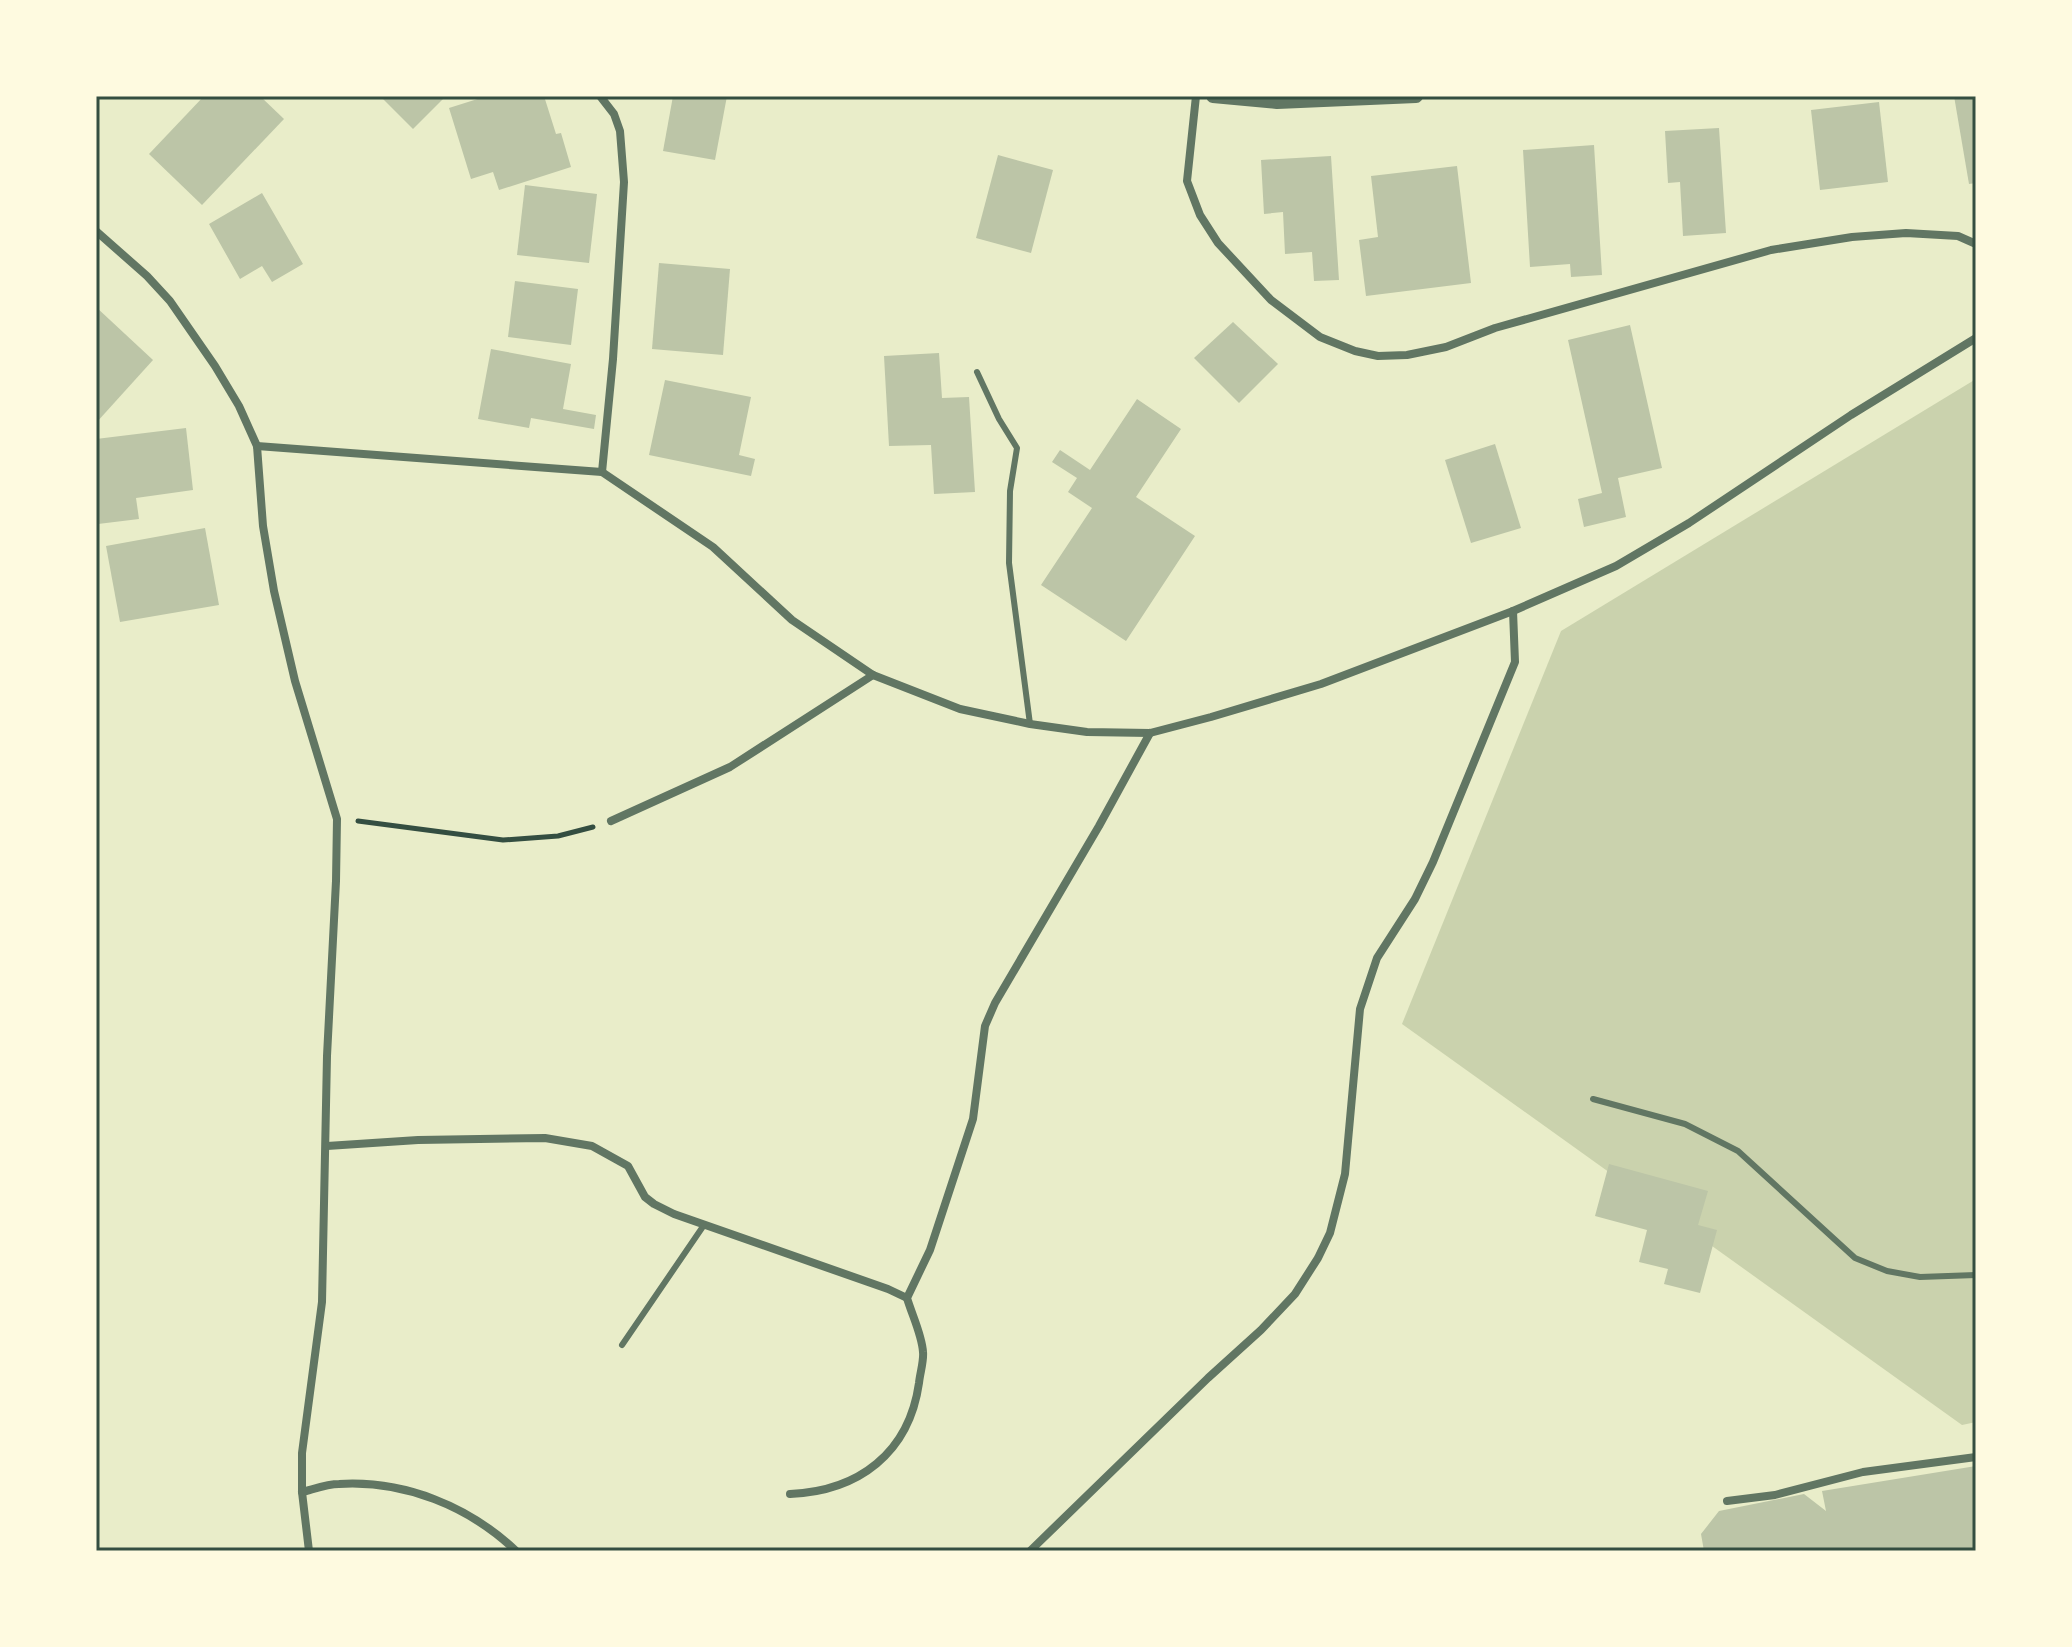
<svg xmlns="http://www.w3.org/2000/svg" width="2072" height="1647" font-family="Bitter,serif">
  <rect width="100%" height="100%" fill="#e9edc9"/>
  <!-- green -->
  <path fill="#cad2ad" d="M1976,379v1043l-14,3 -560,-401 159,-393z"/>
  <!-- building -->
  <g fill="#bcc5a7">
    <path d="M204,96h56l24,23 -82,86 -53,-51z"/>
    <path d="M380,96h66l-33,33z"/>
    <path d="M487,96h57l12,38 5,-1 10,34 -72,23 -6,-18 -22,7 -22,-71z"/>
    <path d="M673,96h54l-12,64 -52,-9z"/>
    <path d="M1954,96h22v87l-7,1z"/>
    <path d="M1879,102l9,80 -68,8 -9,-80z"/>
    <path d="M1719,128l7,105 -43,3 -3,-54 -12,1 -3,-52z"/>
    <path d="M1594,145l8,130 -31,2 -1,-13 -40,3 -7,-117z"/>
    <path d="M998,155l55,15 -22,83 -55,-15z"/>
    <path d="M1331,156l8,124 -25,1 -2,-29 -27,2 -2,-42 -19,2 -3,-54z"/>
    <path d="M1457,166l14,117 -105,13 -7,-56 19,-3 -7,-61z"/>
    <path d="M525,185l72,9 -8,69 -72,-8z"/>
    <path d="M262,193l41,71 -31,18 -10,-16 -22,13 -31,-55z"/>
    <path d="M659,263l71,6 -7,86 -71,-6z"/>
    <path d="M515,281l63,8 -7,56 -63,-8z"/>
    <path d="M96,307l57,53 -57,63z"/>
    <path d="M1233,322l45,42 -39,39 -45,-45z"/>
    <path d="M1630,325l32,143 -44,10 8,39 -42,10 -6,-28 24,-6 -34,-153z"/>
    <path d="M491,349l80,15 -8,45 33,6 -2,14 -63,-11 -2,10 -51,-9z"/>
    <path d="M939,353l3,45 27,-1 6,95 -41,2 -3,-49 -42,1 -5,-90z"/>
    <path d="M665,380l86,17 -12,58 16,4 -4,17 -102,-21z"/>
    <path d="M1137,399l44,30 -45,68 59,39 -69,105 -85,-56 51,-77 -24,-16 9,-14 -25,-16 8,-12 30,20z"/>
    <path d="M186,428l7,62 -57,8 3,21 -41,5 -2,-85z"/>
    <path d="M1495,444l26,84 -50,15 -26,-83z"/>
    <path d="M205,528l14,77 -99,17 -14,-76z"/>
    <path d="M1609,1164l99,27 -10,34 19,5 -17,63 -36,-9 4,-15 -29,-7 8,-32 -52,-14z"/>
    <path d="M1976,1466v85h-272l-3,-17 18,-23 85,-17 22,17 -4,-20z"/>
  </g>
  <g fill="none" stroke-linecap="round" stroke-linejoin="round">
    <!-- path -->
    <path stroke="#344e41" stroke-width="5" d="M358,821l145,19 55,-4 35,-9"/>
    <!-- service -->
    <g stroke="#617663" stroke-width="6">
      <path d="M977,372l22,47 18,29 -7,43 -1,72 21,161"/>
      <path d="M1593,1099l92,25 53,27 117,107 32,13 33,6 56,-2"/>
      <path d="M622,1345l82,-120"/>
    </g>
    <!-- minor -->
    <g stroke="#617663" stroke-width="8">
      <path d="M600,96l14,18 6,17 4,51 -11,177 -11,113"/>
      <path d="M1196,96l-9,85 13,34 18,28 53,57 49,37 35,14 23,5 29,-1 39,-8 49,-19 276,-78 81,-13 54,-4 52,3 18,8"/>
      <path d="M96,231l51,45 23,25 45,65 24,40 18,40 6,80 11,65 21,90 42,138 -1,62 -9,175 -5,246 -20,151v39l7,59"/>
      <path d="M257,446l345,26 111,75 79,73 81,55 87,34 70,15 57,8 63,1 61,-16 110,-33 192,-73 103,-45 73,-43 162,-108 125,-77"/>
      <path d="M611,821l119,-54 143,-92"/>
      <path d="M327,1146l91,-6 127,-2 47,8 36,20 17,31 9,7 20,10 214,75 19,9"/>
      <path d="M302,1492c12,-3 25,-8 37,-8 65,-4 130,22 177,67"/>
      <path d="M790,1494c69,-3 119,-41 129,-111 1,-10 5,-22 4,-31 -1,-17 -11,-37 -16,-54l23,-48 43,-131 12,-93 10,-23 104,-177 51,-93"/>
      <path d="M1727,1501l48,-6 88,-23 113,-15"/>
      <path d="M1030,1551l178,-173 53,-48 34,-36 23,-36 12,-25 15,-59 15,-165 17,-51 38,-59 18,-37 82,-200 -2,-51"/>
    </g>
    <!-- tertiary -->
    <path stroke="#617663" stroke-width="14" d="M1213,96l64,6 139,-6"/>
  </g>
  <!-- border -->
  <rect width="2072" height="1647" fill="none" stroke="#fefae0" stroke-width="196"/>
  <rect x="98" y="98" width="1876" height="1451" fill="none" stroke="#344e41" stroke-width="3"/>
</svg>
